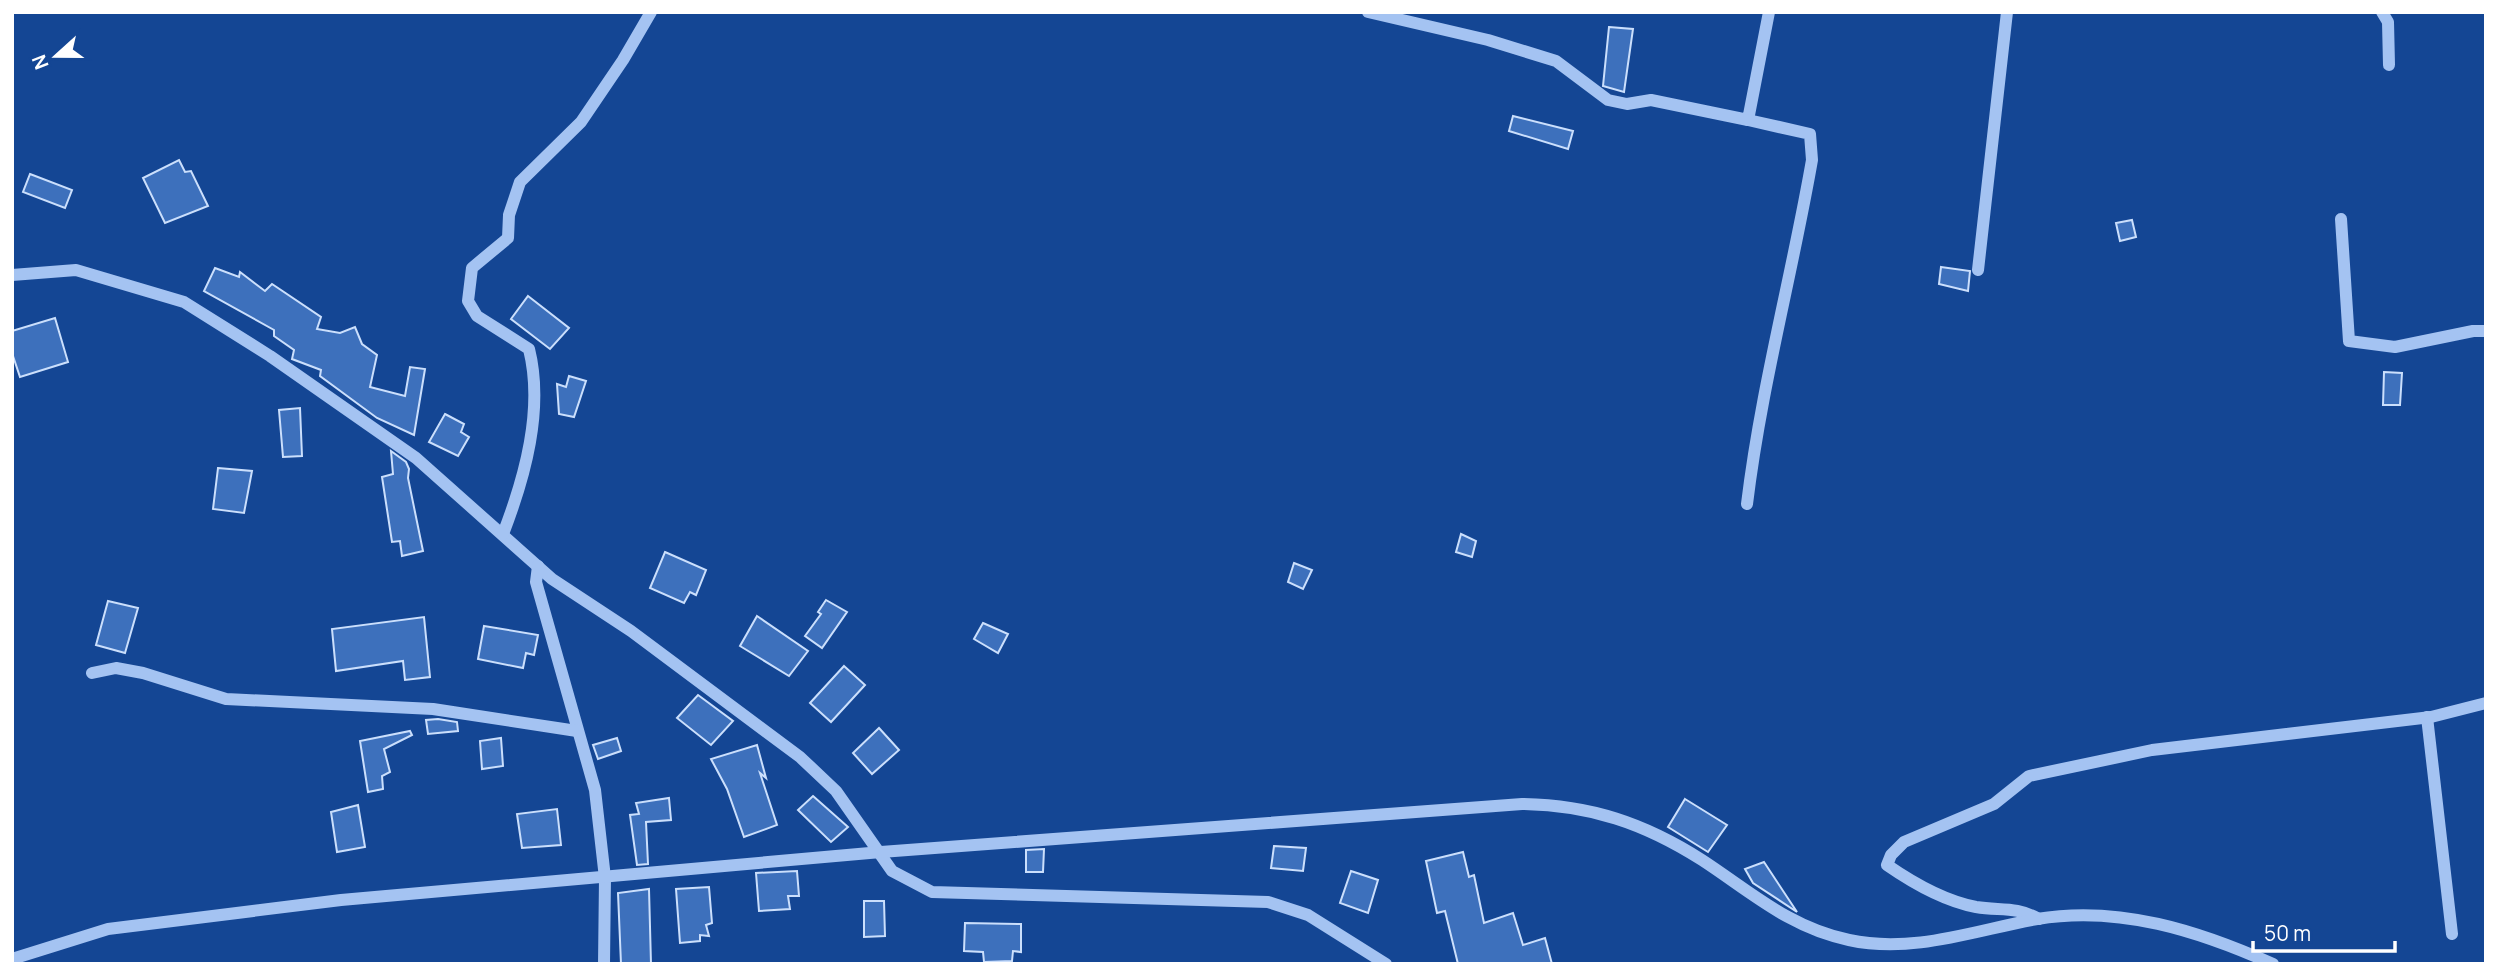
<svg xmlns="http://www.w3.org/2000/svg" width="2498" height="976" font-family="Manrope,sans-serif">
  <rect width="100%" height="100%" fill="#144694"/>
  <!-- building -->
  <g fill="#3d70bc" stroke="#cbdffc" stroke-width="2">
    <path d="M1609,27l24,2 -9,63 -21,-6z"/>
    <path d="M1513,116l60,15 -5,18 -59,-18z"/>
    <path d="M179,160l6,12 6,-1 17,35 -43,17 -22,-45z"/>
    <path d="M30,174l42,16 -7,18 -42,-16z"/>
    <path d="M2132,220l4,17 -16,4 -4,-18z"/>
    <path d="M1941,267l29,4 -2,20 -29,-7z"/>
    <path d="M215,268l24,9 1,-5 25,19 7,-7 49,33 -4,12 23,4 15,-6 7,17 15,11 -7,32 35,9 5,-29 15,2 -11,66 -37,-17 -57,-42 1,-6 -29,-11 2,-9 -20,-14v-6l-70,-39z"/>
    <path d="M528,296l41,32 -19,21 -39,-30z"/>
    <path d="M55,318l13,44 -48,15 -8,-24v-22z"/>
    <path d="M2384,372l18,1 -2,32h-17z"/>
    <path d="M569,376l17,5 -12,36 -15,-3 -2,-30 9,3z"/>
    <path d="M300,408l2,48 -19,1 -4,-47z"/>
    <path d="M445,414l19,10 -3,8 8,5 -11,19 -29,-14z"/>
    <path d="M391,451l15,11 3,7 -1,9 15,73 -21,5 -2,-15 -8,1 -10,-65 11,-3z"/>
    <path d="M218,468l34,3 -8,42 -31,-4z"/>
    <path d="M1461,534l15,7 -4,16 -16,-5z"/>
    <path d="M665,552l41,18 -10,25 -6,-3 -6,11 -34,-15z"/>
    <path d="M1294,563l18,7 -9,19 -15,-7z"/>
    <path d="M826,600l21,12 -25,36 -17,-12 16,-22 -3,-2z"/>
    <path d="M108,601l30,7 -13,45 -29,-8z"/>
    <path d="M757,616l51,35 -19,25 -49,-30z"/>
    <path d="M424,617l6,60 -25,3 -2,-19 -67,10 -4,-42z"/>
    <path d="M983,623l25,11 -10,19 -24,-14z"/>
    <path d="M484,626l54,9 -4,20 -8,-2 -3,15 -45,-9z"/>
    <path d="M844,666l21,19 -34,37 -21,-19z"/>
    <path d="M698,695l35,26 -22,24 -34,-27z"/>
    <path d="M438,719l19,3 1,9 -30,3 -2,-14z"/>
    <path d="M879,728l20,22 -27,24 -19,-21z"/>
    <path d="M410,731l2,4 -28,14 6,23 -8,4 1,13 -15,3 -8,-51z"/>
    <path d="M501,738l2,28 -21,3 -2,-28z"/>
    <path d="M617,738l4,13 -23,8 -5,-14z"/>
    <path d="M757,745l9,33 -6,-5 17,52 -33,12 -17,-48 -16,-30z"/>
    <path d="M813,796l35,31 -17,15 -33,-32z"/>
    <path d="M669,798l2,22 -25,2 2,42 -11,1 -7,-50 9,-1 -3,-11z"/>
    <path d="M1685,799l42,26 -19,27 -40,-25z"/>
    <path d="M358,805l7,42 -28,5 -6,-40z"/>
    <path d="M557,809l4,36 -39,3 -5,-34z"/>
    <path d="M1274,846l32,2 -3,23 -32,-3z"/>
    <path d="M1044,849l-1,23h-17v-22z"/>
    <path d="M1463,852l6,25 5,-2 10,48 29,-10 10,32 22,-7 7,26h-94l-13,-53 -8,2 -11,-52z"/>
    <path d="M1764,862l33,50 -44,-29 -8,-14z"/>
    <path d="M797,871l2,25h-11l2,13 -31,2 -3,-38z"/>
    <path d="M1351,871l27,9 -10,33 -28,-10z"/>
    <path d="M709,887l3,36 -6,2 3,11 -9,-1v6l-20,2 -4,-54z"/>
    <path d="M649,889l2,75h-30l-3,-71z"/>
    <path d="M864,901h20l1,35 -21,1z"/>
    <path d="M965,923l56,1v28l-8,-1 -1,10 -28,1 -1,-10 -19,-1z"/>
  </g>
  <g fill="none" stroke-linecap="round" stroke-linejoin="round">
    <!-- minor -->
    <g stroke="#a4c3f2" stroke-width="12">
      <path d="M1368,12l120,28 68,21 52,39 19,4 24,-4 97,20 21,-108"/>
      <path d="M2382,12l6,10 1,43"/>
      <path d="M2341,219l8,122 46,6 78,-16h13"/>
      <path d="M1978,270l29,-258"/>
      <path d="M12,275l64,-5 108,32 86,54 146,102 136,121 79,52 169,126 36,34 56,80 40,21 336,10 40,13 78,49"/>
      <path d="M1747,504c14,-116 45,-229 65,-344l-2,-26 -62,-14"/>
      <path d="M503,534c22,-57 41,-125 26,-185l-52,-33 -9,-15 4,-33 36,-30 1,-23 11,-33 61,-60 42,-62 28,-48"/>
      <path d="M538,566l-2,16 59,208 10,88 -1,86"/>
      <path d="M92,673l24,-5 27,5 83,26 207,10 144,22"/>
      <path d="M2427,717l25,217"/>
      <path d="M2039,919c-24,-13 -38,-8 -63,-12 -32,-6 -63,-24 -89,-42l4,-10 13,-13 90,-38 35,-28 123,-26 279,-33 55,-14"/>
      <path d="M12,959l96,-30 233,-29 540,-48 641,-48c68,1 122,19 180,56 49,32 88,68 147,80 64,14 127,-10 188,-21 82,-14 162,12 236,45"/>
    </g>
  </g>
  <!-- border -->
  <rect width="2498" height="976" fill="none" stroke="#ffffff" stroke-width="28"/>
  <!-- north arrow -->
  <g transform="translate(56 56) rotate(249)" stroke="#144694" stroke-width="5" paint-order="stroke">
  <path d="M0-5L12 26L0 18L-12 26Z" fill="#ffffff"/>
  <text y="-10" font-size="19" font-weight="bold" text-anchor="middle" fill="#ffffff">N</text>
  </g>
  <!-- scale -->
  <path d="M2253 941v10h142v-10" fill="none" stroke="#ffffff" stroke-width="3.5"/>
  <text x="2264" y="941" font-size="21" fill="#ffffff" stroke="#144694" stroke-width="5" paint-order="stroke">50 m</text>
</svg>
